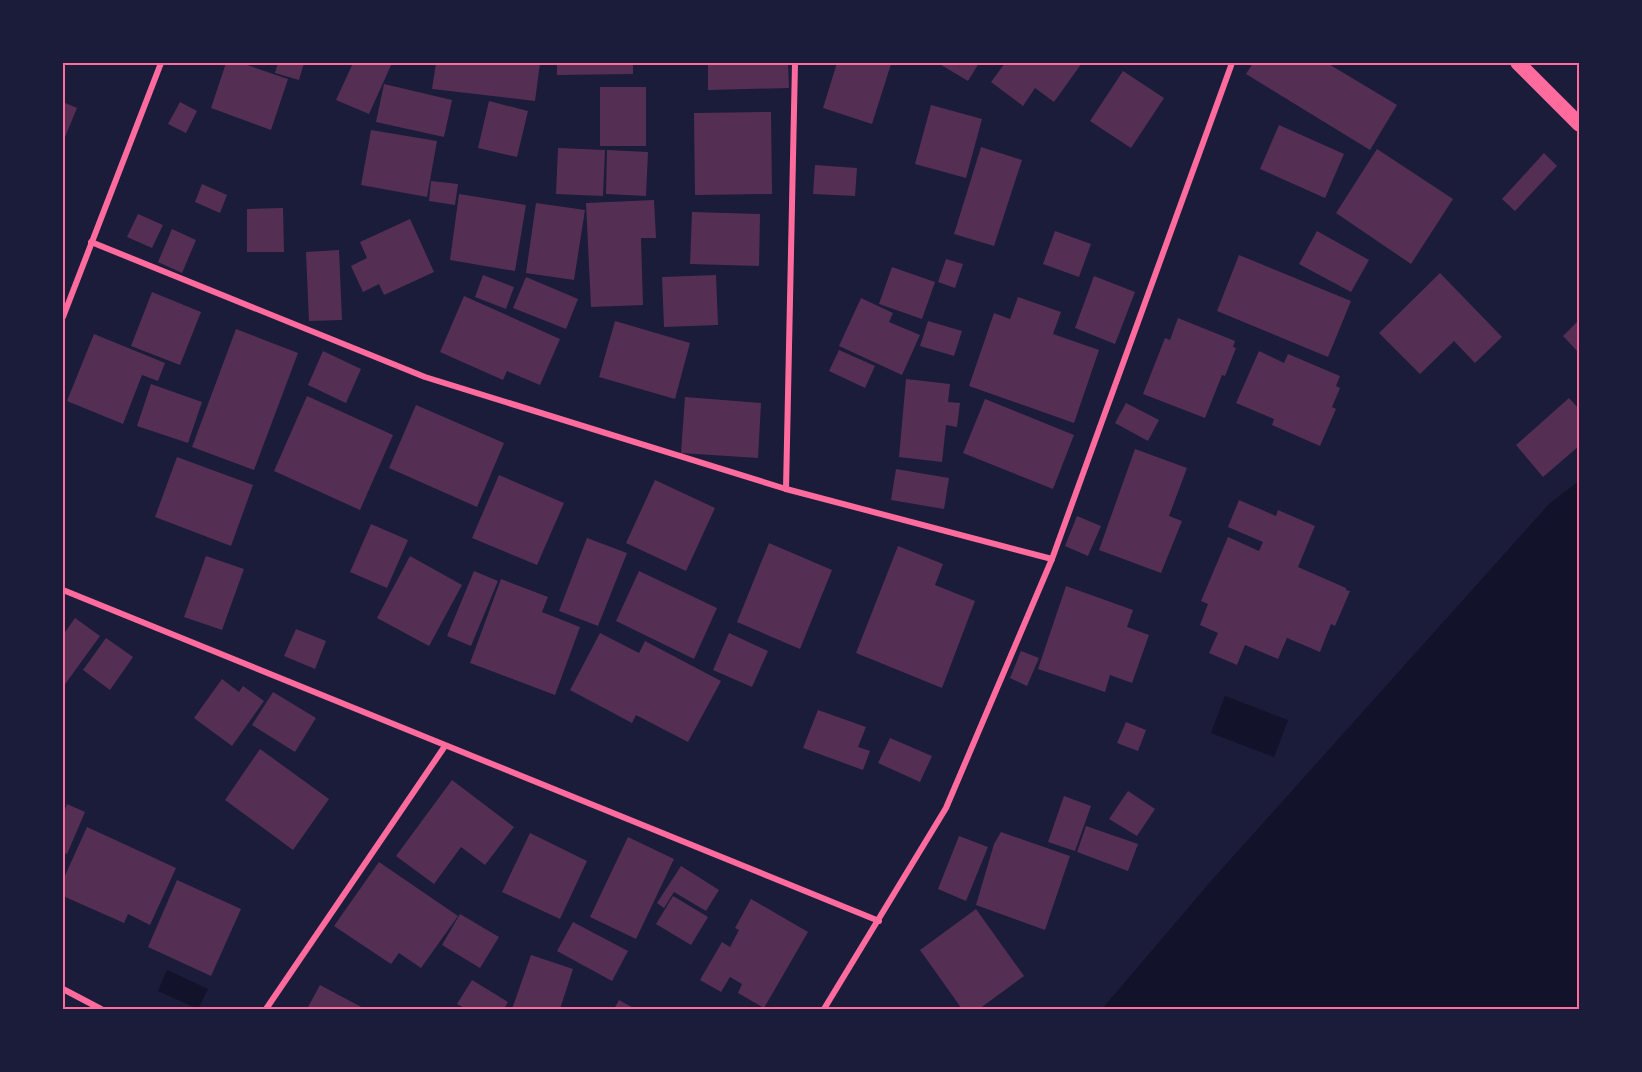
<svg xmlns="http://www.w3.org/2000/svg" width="1642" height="1072" font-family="Arial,sans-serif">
  <rect width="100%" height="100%" fill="#1b1b3a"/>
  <!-- water -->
  <g fill="#12122b">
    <path d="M1579,481v528h-477l109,-128 338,-377z"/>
    <path d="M1225,696l63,24 -14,37 -63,-24z"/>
    <path d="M167,970l41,19 -10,20 -40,-18z"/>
  </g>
  <!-- building -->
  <g fill="#542f53">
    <path d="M226,63h15l47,16 -17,51 -60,-22z"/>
    <path d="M278,63h26l-5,17 -24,-7z"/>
    <path d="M353,63h39l-23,51 -33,-14z"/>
    <path d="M436,63h104l-5,38 -103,-12z"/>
    <path d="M557,63h76v11l-76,1z"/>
    <path d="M708,63h80l1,25 -81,2z"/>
    <path d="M837,63l54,1 -19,60 -49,-16z"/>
    <path d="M938,63h41l-11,18z"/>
    <path d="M1005,63h77l-28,39 -19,-14 -12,18 -32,-24z"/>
    <path d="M1253,63h74l70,42 -27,45 -124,-76z"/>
    <path d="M1123,71l41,27 -33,50 -41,-27z"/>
    <path d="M384,84l68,16 -8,37 -68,-15z"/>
    <rect x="600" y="87" width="46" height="59"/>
    <path d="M489,101l39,10 -11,46 -39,-9z"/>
    <path d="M63,102l14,6 -14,34z"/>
    <path d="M180,102l17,9 -11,22 -18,-9z"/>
    <path d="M931,105l51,14 -16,59 -51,-14z"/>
    <path d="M771,112l1,82 -77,1 -1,-82z"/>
    <path d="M1279,125l65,29 -19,44 -65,-29z"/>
    <path d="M371,130l66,11 -10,56 -66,-12z"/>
    <path d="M981,147l41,13 -28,86 -40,-12z"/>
    <path d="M558,148l47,2 -2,46 -47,-2z"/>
    <path d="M1377,149l76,50 -42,65 -75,-51z"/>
    <path d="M607,150l41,2 -2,44 -40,-2z"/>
    <path d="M1544,153l13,13 -42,45 -13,-12z"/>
    <path d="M815,165l42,3 -2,28 -42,-2z"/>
    <path d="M431,181l27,3 -3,21 -26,-4z"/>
    <path d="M202,184l25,11 -7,18 -25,-11z"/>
    <path d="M459,194l67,11 -11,66 -65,-11z"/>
    <path d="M654,200l2,38h-15l2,67 -52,2 -5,-104z"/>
    <path d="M536,203l49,7 -11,70 -48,-7z"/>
    <path d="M283,208l1,44h-37v-43z"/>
    <path d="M692,212l68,2 -1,52 -69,-2z"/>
    <path d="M138,214l25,11 -11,23 -25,-11z"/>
    <path d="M410,219l24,53 -50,23 -5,-11 -16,8 -12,-26 16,-8 -7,-16z"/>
    <path d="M172,229l24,11 -14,33 -24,-11z"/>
    <path d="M1055,231l36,13 -12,33 -36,-13z"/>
    <path d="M1317,231l52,29 -18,32 -52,-28z"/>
    <path d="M339,250l3,70 -33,1 -3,-69z"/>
    <path d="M1239,255l112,46 -23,56 -111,-46z"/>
    <path d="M946,259l17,5 -8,24 -17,-6z"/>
    <path d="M892,267l43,15 -13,37 -43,-15z"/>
    <path d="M1440,273l62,64 -27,26 -21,-22 -34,33 -41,-41z"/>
    <path d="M483,275l31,12 -8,22 -31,-12z"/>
    <path d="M716,275l2,50 -54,2 -2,-50z"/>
    <path d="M1094,276l41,16 -20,52 -40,-16z"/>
    <path d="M526,277l52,22 -12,30 -53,-21z"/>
    <path d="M152,292l49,20 -21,53 -49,-19z"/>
    <path d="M464,296l96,43 -20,46 -33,-14 -4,9 -63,-28z"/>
    <path d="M1018,297l43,15 -8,22 46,16 -25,73 -105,-37 25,-73 16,6z"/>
    <path d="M861,298l32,15 -4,9 31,13 -18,40 -63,-29z"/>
    <path d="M1178,318l57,23 -2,6 3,1 -11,28 -3,-1 -17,43 -62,-24 22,-56 5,2z"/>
    <path d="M1579,320v33l-16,-17z"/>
    <path d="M615,321l75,22 -15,56 -76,-22z"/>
    <path d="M928,321l34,10 -8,25 -34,-10z"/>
    <path d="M236,329l62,24 -44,117 -62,-23z"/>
    <path d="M94,334l71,29 -7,18 -16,-6 -19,49 -56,-23z"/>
    <path d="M839,350l36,16 -10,22 -36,-17z"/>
    <path d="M323,351l38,18 -15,34 -38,-18z"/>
    <path d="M1259,351l25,12 4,-9 52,22 -4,10 4,2 -8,19 4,2 -16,37 -48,-21 2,-6 -38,-16z"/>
    <path d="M906,379l44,5 -2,18 12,1 -3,24 -11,-2 -4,37 -43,-5z"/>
    <path d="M151,384l51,18 -14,41 -51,-17z"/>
    <path d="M307,396l86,39 -33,75 -86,-39z"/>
    <path d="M685,397l76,6 -3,55 -77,-5z"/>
    <path d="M1569,398l10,11v37l-36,31 -27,-32z"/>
    <path d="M985,399l89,36 -21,54 -90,-36z"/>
    <path d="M1126,403l33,17 -11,21 -33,-18z"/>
    <path d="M416,405l88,38 -27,64 -88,-39z"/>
    <path d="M1135,449l52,19 -18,48 13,5 -21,52 -62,-23z"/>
    <path d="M177,457l76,28 -22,61 -76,-29z"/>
    <path d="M896,469l53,9 -5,31 -53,-9z"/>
    <path d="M499,475l65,28 -27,62 -65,-27z"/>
    <path d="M655,480l60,28 -29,63 -60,-28z"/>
    <path d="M1239,500l37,16 2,-6 37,16 -17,41 48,21v2l4,1 -15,35 -4,-2 -11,28 -33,-14 -9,21 -33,-14 -8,20 -28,-12 9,-20 -18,-8 8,-21 -7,-3 27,-64 31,14 4,-9 -35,-15z"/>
    <path d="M1077,516l24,10 -13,30 -23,-10z"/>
    <path d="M371,524l37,16 -21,48 -37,-16z"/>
    <path d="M587,538l40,15 -29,73 -39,-15z"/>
    <path d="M769,543l63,27 -32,79 -63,-27z"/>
    <path d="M898,546l45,18 -8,21 40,16 -33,87 -86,-35z"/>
    <path d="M206,556l38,13 -22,61 -38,-13z"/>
    <path d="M410,556l52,29 -33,61 -52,-28z"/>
    <path d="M474,571l24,10 -27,65 -24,-10z"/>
    <path d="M639,571l78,37 -23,51 -78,-38z"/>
    <path d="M501,579l47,18 -6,15 38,15 -25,68 -85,-32z"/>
    <path d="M1066,586l67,24 -6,17 22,8 -17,48 -22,-8 -5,17 -67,-23z"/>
    <path d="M75,618l25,18 -37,51v-52z"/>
    <path d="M296,629l30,12 -11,28 -31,-13z"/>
    <path d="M600,633l39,20 6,-12 76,40 -33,61 -52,-27 -4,8 -62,-33z"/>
    <path d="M729,633l39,18 -16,36 -39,-17z"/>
    <path d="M106,638l27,19 -23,33 -27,-20z"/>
    <path d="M1021,651l18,7 -12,28 -17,-8z"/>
    <path d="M222,679l17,13 4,-6 21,15 -32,45 -38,-28z"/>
    <path d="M273,692l43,26 -21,34 -43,-27z"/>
    <path d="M818,710l48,17 -8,20 12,4 -7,19 -60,-22z"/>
    <path d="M1126,722l20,8 -8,21 -21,-8z"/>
    <path d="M890,738l42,18 -12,26 -42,-19z"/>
    <path d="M260,749l69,50 -36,51 -68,-50z"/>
    <path d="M452,780l62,47 -29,38 -24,-18 -27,37 -38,-28z"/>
    <path d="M1128,791l27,18 -18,27 -28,-17z"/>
    <path d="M1064,796l27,10 -16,45 -27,-9z"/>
    <path d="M67,804l18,8 -18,42 -4,-1v-38z"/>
    <path d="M1086,826l52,18 -10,27 -51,-19z"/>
    <path d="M87,827l89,41 -26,57 -22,-11 -4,9 -61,-27v-16z"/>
    <path d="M1001,832l69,24 -25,74 -69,-25 18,-61z"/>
    <path d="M530,833l57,28 -27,58 -58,-27z"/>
    <path d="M959,836l29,11 -22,54 -28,-12z"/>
    <path d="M628,837l46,22 -38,80 -46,-22z"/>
    <path d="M379,862l79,54 -37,52 -22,-15 -8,11 -57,-38z"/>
    <path d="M681,866l38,24 -13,21 -32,-19 -10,16 -7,-5z"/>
    <path d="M177,880l64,29 -30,67 -63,-29z"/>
    <path d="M673,896l35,21 -17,28 -35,-21z"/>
    <path d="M751,899l57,33 -44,76 -26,-15 4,-9 -12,-7 -9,15 -21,-12 22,-38 8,5 9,-17 -4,-2z"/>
    <path d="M976,909l48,67 -45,33h-17l-42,-59z"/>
    <path d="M460,914l39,23 -19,31 -38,-23z"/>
    <path d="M573,922l55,29 -16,30 -55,-30z"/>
    <path d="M531,955l42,14 -13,40h-48z"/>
    <path d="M472,980l36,22 -4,7h-38l-9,-5z"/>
    <path d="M320,985l45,24h-58z"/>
    <path d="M619,1000l16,9h-21z"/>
  </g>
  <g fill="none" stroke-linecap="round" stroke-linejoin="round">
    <!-- minor -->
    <g stroke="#ff6b9d" stroke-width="6">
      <path d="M91,242l334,135 361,112 266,70"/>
      <path d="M63,317l98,-254"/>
      <path d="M786,489l9,-426"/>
      <path d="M63,590l816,331"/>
      <path d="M63,989l38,20"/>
      <path d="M266,1009l179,-263"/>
      <path d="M824,1009l122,-201 106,-249 180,-496"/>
    </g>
    <!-- primary -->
    <path stroke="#ff6b9d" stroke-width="15" d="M1518,63l61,61"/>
  </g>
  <!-- border -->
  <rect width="1642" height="1072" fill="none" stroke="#1b1b3a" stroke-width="129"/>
  <rect x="64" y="64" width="1514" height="944" fill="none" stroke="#ff6b9d" stroke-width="2"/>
</svg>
